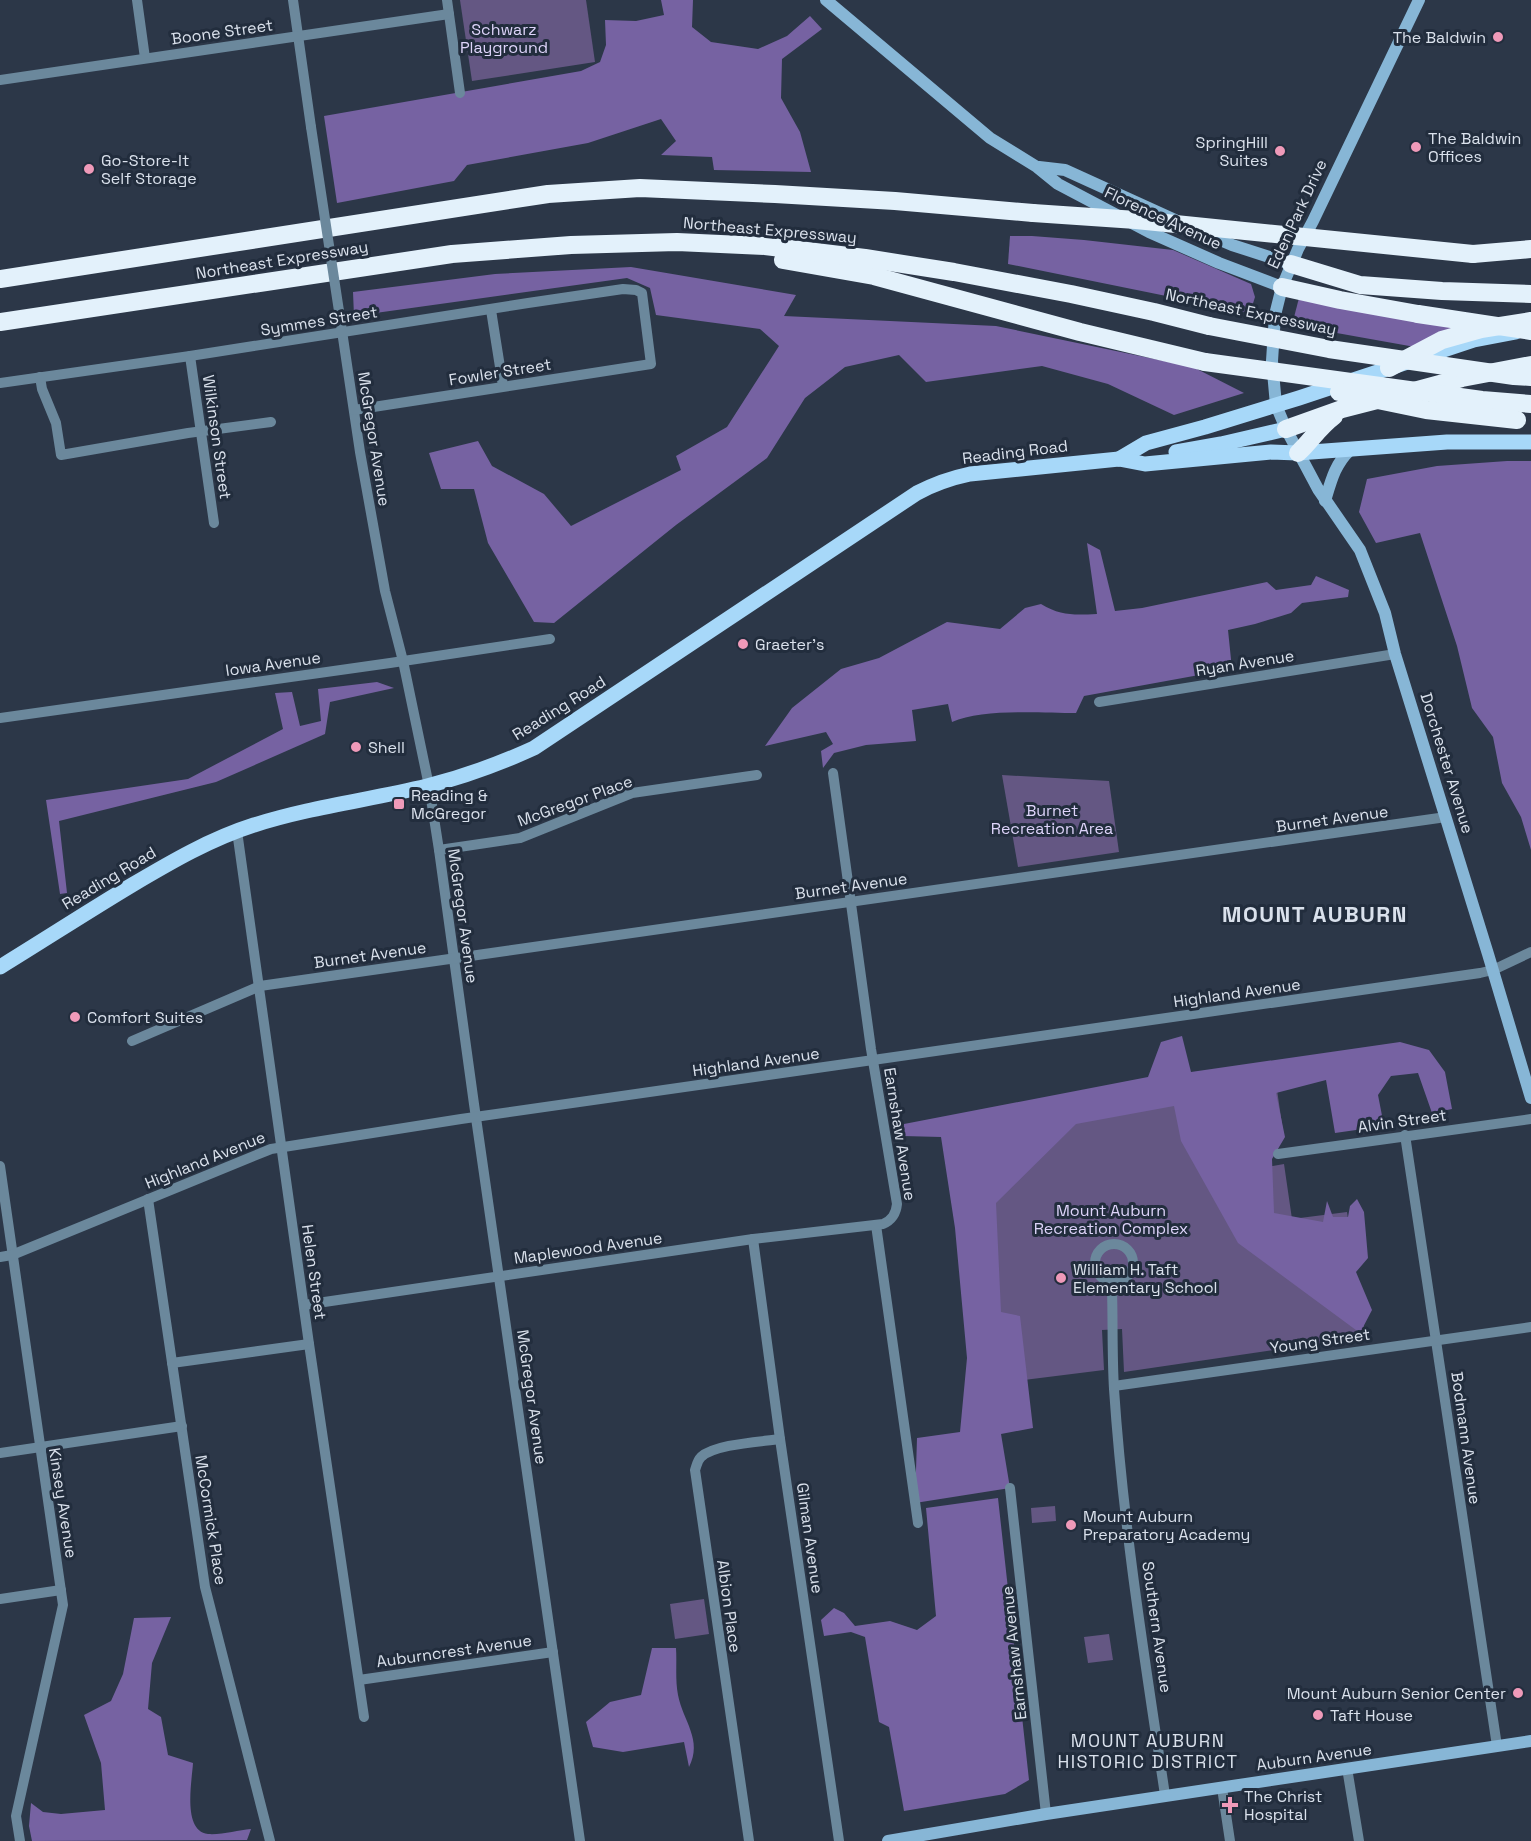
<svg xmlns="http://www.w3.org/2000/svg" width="1531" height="1841" font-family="'Space Grotesk',sans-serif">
  <rect width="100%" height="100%" fill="#2c3748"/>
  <!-- green -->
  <g fill="#645783">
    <path d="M460,0h126l9,62 -123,19z"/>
    <path d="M1002,775l107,6 10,71 -101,15z"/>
    <path d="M1276,1083l8,55 -70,39 70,-13 8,55 55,-7 18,123 -22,5 -219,32 -2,-43 -20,1 2,40 -105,13 -32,-254z"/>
    <path d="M1055,1506l1,15 -24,2 -1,-15z"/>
    <path d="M704,1599l5,35 -34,5 -5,-35z"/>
    <path d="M1109,1634l4,26 -25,3 -4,-26z"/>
  </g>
  <!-- forest -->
  <g fill="#7662a2">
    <path d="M661,0h32l-1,27 19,15 47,7 29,-13 23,-20 12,13 -40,30 -1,39 19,34 11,40 -97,-2 -2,-13 -51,-2 15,-14 -15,-22 -73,24 -121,22 -13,16 -117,22 -13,-87 257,-45 19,-9 6,-17 -1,-25 31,1 28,-6z"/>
    <path d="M1010,236h22l52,4 89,10 78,34 4,13 -5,16 -242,-49z"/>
    <path d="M631,267l165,28 -12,21 212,10 197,41 51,26 -70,22 -66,-31 -66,-18 -116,16 -27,-27 -54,12 -40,31 -38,60 -91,67 -122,98 -20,-1 -46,-79 -14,-54h-33l-12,-36 49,-12 14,25 52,28 27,32 110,-56 -5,-14 51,-29 52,-81 -19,-17 -104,-14 -6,-27 -23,-10 -273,38 -1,-24 142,-18z"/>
    <path d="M1299,298l162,31 -46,18 -123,-22z"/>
    <path d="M1507,461h24v389l-10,-33 -19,-34 -9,-46 -21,-29 -15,-62 -37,-113 -44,10 -17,-31 8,-33 70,-13z"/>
    <path d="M1087,543l13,7 15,61 27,-3 125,-26 9,8 35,-5 5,-9 33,14 -1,7 -46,6 -11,10 -36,11 -27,6 4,39 -148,27 -8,17c-34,0 -94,-5 -124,9l-4,-18 -36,6 4,31 -50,4 -32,8 -11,15 -2,-17 12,-7 -7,-12 -61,14 27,-38 49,-39 38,-11 68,-36 53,7 25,-21 16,-4c20,12 33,11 56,10z"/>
    <path d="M377,682l17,6 -64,14 -5,32 -109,48 -157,39 8,72 -7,1 -14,-94 142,-21 95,-50 -8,-36 17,-1 8,34 21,-5 -3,-32z"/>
    <path d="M1182,1036l9,36 209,-30 29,8 16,22 7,37 -20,4 -14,-40 -27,3 -13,19 6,31 -49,7 -9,-53 -50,13 9,44 -13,22 2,54 49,9 4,-21 6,16h15l2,-11 7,-7 7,13 4,46 -12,14 16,38 -12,23 -122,-90 -57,-102 -7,-35 -98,18 -80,79 5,109 19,4 13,112 -32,6 9,54 -95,15 2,-65 43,-6 7,-74 -12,-130 -14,-91 -38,-1 1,-12 244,-47 13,-35z"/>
    <path d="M998,1498l31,282 -24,14 -101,17 -15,-84 -10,-5 -14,-85 -14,-5 -27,4 -3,-16 13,-12 10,5 11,13 35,-5 27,9 19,-14 -10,-108z"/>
    <path d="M171,1617l-19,46 -4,46 13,8 7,38 25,8c-1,18 -11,68 15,71 14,1 30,-4 43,-5l-4,11 -215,1 -3,-15 2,-23 12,9 18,2 44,-4 -4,-47 -17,-48 27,-14 12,-27 11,-56z"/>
    <path d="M652,1648h24c1,15 -1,32 2,47 5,26 25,45 11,72l-5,-25 -61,10 -30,-5 -7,-25 24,-20 31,-7z"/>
  </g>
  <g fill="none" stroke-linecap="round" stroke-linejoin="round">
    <!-- street -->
    <g stroke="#6b889c" stroke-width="10">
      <path d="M137,0l8,58"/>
      <path d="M293,0l18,127"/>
      <path d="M447,0l13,93"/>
      <path d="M0,80l449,-66"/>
      <path d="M491,310l12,76"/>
      <path d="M339,311l21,141 25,139 18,70 26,125 10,64 35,254 106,737"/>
      <path d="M190,356l24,167"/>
      <path d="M40,377l2,12 14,34 5,32 127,-22 83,-11"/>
      <path d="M0,383l190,-27 338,-53 95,-14 13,1 6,3 9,71 -297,46"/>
      <path d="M1099,702l296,-48"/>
      <path d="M0,718l390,-55 160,-24"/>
      <path d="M237,831l72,513 55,373"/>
      <path d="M439,850l81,-12 112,-45 125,-18"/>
      <path d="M132,1041l128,-55 1186,-169"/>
      <path d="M1405,1135l92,611"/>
      <path d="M1278,1154l253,-35"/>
      <path d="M0,1166l63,439 -47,211 4,25"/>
      <path d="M148,1199l57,388 65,254"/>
      <path d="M876,1225l42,298"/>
      <path d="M753,1239l27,200 59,402"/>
      <circle cx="1114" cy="1263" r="19"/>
      <path d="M0,1257l12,-2 259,-106 190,-30 1019,-146 13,-3 38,-18"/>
      <path d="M1110,1282l2,7c1,34 0,67 2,100 9,136 31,272 51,406"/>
      <path d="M304,1305l449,-66 130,-15c9,-4 13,-10 14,-20l-26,-155 -38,-276"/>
      <path d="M172,1363l137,-19"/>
      <path d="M1114,1386l417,-59"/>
      <path d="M0,1453l182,-27"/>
      <path d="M1010,1488l36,326"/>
      <path d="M0,1599l61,-9"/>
      <path d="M359,1680l194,-28"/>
      <path d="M1347,1768l12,73"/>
      <path d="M1222,1788l8,53"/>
      <path d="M749,1841l-54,-371c2,-5 2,-9 6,-13 14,-13 59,-15 79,-18"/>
    </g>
    <!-- secondary -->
    <g stroke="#87b6d6" stroke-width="12">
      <path d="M826,0l164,138 47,29 21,17 91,48 70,31 63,24"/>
      <path d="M1419,0l-106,221 -15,28 -16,38 -7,28 -3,46 4,44 10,24 32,60 42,61 25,63 10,41 93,300 43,144"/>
      <path d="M1039,167l26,3 110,50"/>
      <path d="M1199,231l33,14 59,19"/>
      <path d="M1325,501c6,-20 10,-37 25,-51"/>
      <path d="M888,1841l158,-27 485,-73"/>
    </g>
    <!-- primary -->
    <g stroke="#a7d8f9" stroke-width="15">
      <path d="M1176,452l45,-8 65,-15"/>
      <path d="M1119,459l27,-16 59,-16 94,-29 175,-58 42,-8"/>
      <path d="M0,967c44,-27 87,-55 132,-82 39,-23 78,-46 122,-60 56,-18 115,-25 173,-39 36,-9 72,-22 107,-38l383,-255c17,-9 34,-15 53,-19l149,-15 26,5 126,-12 27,1 149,-11h84"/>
    </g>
    <!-- highway -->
    <g stroke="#e3f1fb" stroke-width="18">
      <path d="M1473,254l58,-5"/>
      <path d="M783,260l91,16 206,56 125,30"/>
      <path d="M1291,264l69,21 82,6 89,3"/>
      <path d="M0,279l548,-85 92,-6 135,6 120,7 138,12"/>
      <path d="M1282,287l58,13 78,14"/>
      <path d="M0,322l452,-68 119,-9 106,-3 88,4 100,12 89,14 117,22 83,18 55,14"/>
      <path d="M1389,368l53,-28 39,-11 50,-8"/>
      <path d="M1414,391l48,-13 69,-13"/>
      <path d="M1286,429l56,-20 39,-10"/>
      <path d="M1298,453c14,-13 20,-25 36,-37"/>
    </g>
    <!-- street-bridge -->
    <path stroke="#6b889c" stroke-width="10" d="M311,127l28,184"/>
    <!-- highway-bridge -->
    <g stroke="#e3f1fb" stroke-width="18">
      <path d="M1033,213l103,7 337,34"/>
      <path d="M1418,314l113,17"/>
      <path d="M1209,326l120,23 185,27 17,1"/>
      <path d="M1205,362l277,38 49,4"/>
      <path d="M1339,392l87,18 91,10"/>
    </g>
  </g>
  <!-- markers -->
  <g fill="#ef9ab9" stroke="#222d3d" stroke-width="2">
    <circle cx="1498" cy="37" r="6"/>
    <circle cx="1416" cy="147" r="6"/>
    <circle cx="1280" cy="151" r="6"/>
    <circle cx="89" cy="169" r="6"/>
    <circle cx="743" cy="644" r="6"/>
    <circle cx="356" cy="747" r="6"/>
    <rect x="393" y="798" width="12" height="12" rx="3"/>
    <circle cx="75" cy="1017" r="6"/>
    <circle cx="1061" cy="1278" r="6"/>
    <circle cx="1071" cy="1525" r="6"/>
    <circle cx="1518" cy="1693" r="6"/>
    <circle cx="1318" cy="1715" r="6"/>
    <path d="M1227 1796h6v6h6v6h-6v6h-6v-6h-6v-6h6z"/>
  </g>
  <g text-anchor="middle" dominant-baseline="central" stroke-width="6" stroke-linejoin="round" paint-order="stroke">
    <!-- park labels -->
    <g font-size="16" fill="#ded4fa" stroke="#222d3d">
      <text x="504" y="29">Schwarz<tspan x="504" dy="18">Playground</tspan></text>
      <text x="1052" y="810">Burnet<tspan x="1052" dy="18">Recreation Area</tspan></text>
      <text x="1111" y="1210">Mount Auburn<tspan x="1111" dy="18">Recreation Complex</tspan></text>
    </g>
    <!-- street labels -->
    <g font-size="16" fill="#dae1ec" stroke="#222d3d">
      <text transform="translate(222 32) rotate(-8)">Boone Street</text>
      <text transform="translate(1297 214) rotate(-65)">Eden Park Drive</text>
      <text transform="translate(1163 218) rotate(25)">Florence Avenue</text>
      <text transform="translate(770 230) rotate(5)">Northeast Expressway</text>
      <text transform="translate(282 260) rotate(-9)">Northeast Expressway</text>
      <text transform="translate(1251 312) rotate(12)">Northeast Expressway</text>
      <text transform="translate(319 321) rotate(-9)">Symmes Street</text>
      <text transform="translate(500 372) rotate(-9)">Fowler Street</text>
      <text transform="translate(217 437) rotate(82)">Wilkinson Street</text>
      <text transform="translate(374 439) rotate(81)">McGregor Avenue</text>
      <text transform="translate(1015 452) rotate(-7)">Reading Road</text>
      <text transform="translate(1245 663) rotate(-9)">Ryan Avenue</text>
      <text transform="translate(273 664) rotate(-8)">Iowa Avenue</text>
      <text transform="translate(559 708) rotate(-32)">Reading Road</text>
      <text transform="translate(1447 763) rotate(73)">Dorchester Avenue</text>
      <text transform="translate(575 801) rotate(-20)">McGregor Place</text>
      <text transform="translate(1332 819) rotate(-8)">Burnet Avenue</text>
      <text transform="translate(109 878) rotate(-31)">Reading Road</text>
      <text transform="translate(851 886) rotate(-8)">Burnet Avenue</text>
      <text transform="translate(463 916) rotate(82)">McGregor Avenue</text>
      <text transform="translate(370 955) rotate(-8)">Burnet Avenue</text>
      <text transform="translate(1237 993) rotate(-8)">Highland Avenue</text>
      <text transform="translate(756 1062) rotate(-8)">Highland Avenue</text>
      <text transform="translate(1402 1121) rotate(-8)">Alvin Street</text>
      <text transform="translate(900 1134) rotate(81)">Earnshaw Avenue</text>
      <text transform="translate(205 1160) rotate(-22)">Highland Avenue</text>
      <text transform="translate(588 1248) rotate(-8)">Maplewood Avenue</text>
      <text transform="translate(314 1272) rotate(82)">Helen Street</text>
      <text transform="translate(1320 1341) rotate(-8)">Young Street</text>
      <text transform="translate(532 1397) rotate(82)">McGregor Avenue</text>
      <text transform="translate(1466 1438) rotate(82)">Bodmann Avenue</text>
      <text transform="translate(63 1503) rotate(81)">Kinsey Avenue</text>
      <text transform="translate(211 1520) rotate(81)">McCormick Place</text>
      <text transform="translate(810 1538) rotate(82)">Gilman Avenue</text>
      <text transform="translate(729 1606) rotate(82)">Albion Place</text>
      <text transform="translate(1157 1627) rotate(82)">Southern Avenue</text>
      <text transform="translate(454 1651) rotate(-8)">Auburncrest Avenue</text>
      <text transform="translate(1014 1653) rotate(-96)">Earnshaw Avenue</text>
      <text transform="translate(1314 1757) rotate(-8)">Auburn Avenue</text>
    </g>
    <!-- poi labels -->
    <g font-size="16" fill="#dae1ec" stroke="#222d3d" text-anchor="start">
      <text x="1486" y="37" text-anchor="end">The Baldwin</text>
      <text x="1428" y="138">The Baldwin<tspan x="1428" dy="18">Offices</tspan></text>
      <text x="1268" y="142" text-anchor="end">SpringHill<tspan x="1268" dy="18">Suites</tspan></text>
      <text x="101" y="160">Go-Store-It<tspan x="101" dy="18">Self Storage</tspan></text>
      <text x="755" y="644">Graeter's</text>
      <text x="368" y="747">Shell</text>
      <text x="411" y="795">Reading &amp;<tspan x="411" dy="18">McGregor</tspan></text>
      <text x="87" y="1017">Comfort Suites</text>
      <text x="1073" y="1269">William H. Taft<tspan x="1073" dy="18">Elementary School</tspan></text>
      <text x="1083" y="1516">Mount Auburn<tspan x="1083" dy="18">Preparatory Academy</tspan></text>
      <text x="1506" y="1693" text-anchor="end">Mount Auburn Senior Center</text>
      <text x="1330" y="1715">Taft House</text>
      <text x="1244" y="1796">The Christ<tspan x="1244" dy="18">Hospital</tspan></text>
    </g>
    <!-- neighbourhood labels -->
    <g font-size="18" letter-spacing="1.5" fill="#dae1ec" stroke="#222d3d">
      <text x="1148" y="1740">MOUNT AUBURN<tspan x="1148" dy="21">HISTORIC DISTRICT</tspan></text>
    </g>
    <!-- district labels -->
    <g font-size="22" font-weight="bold" letter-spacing="1.5" fill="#dae1ec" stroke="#222d3d">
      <text x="1315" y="914">MOUNT AUBURN</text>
    </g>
  </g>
</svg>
